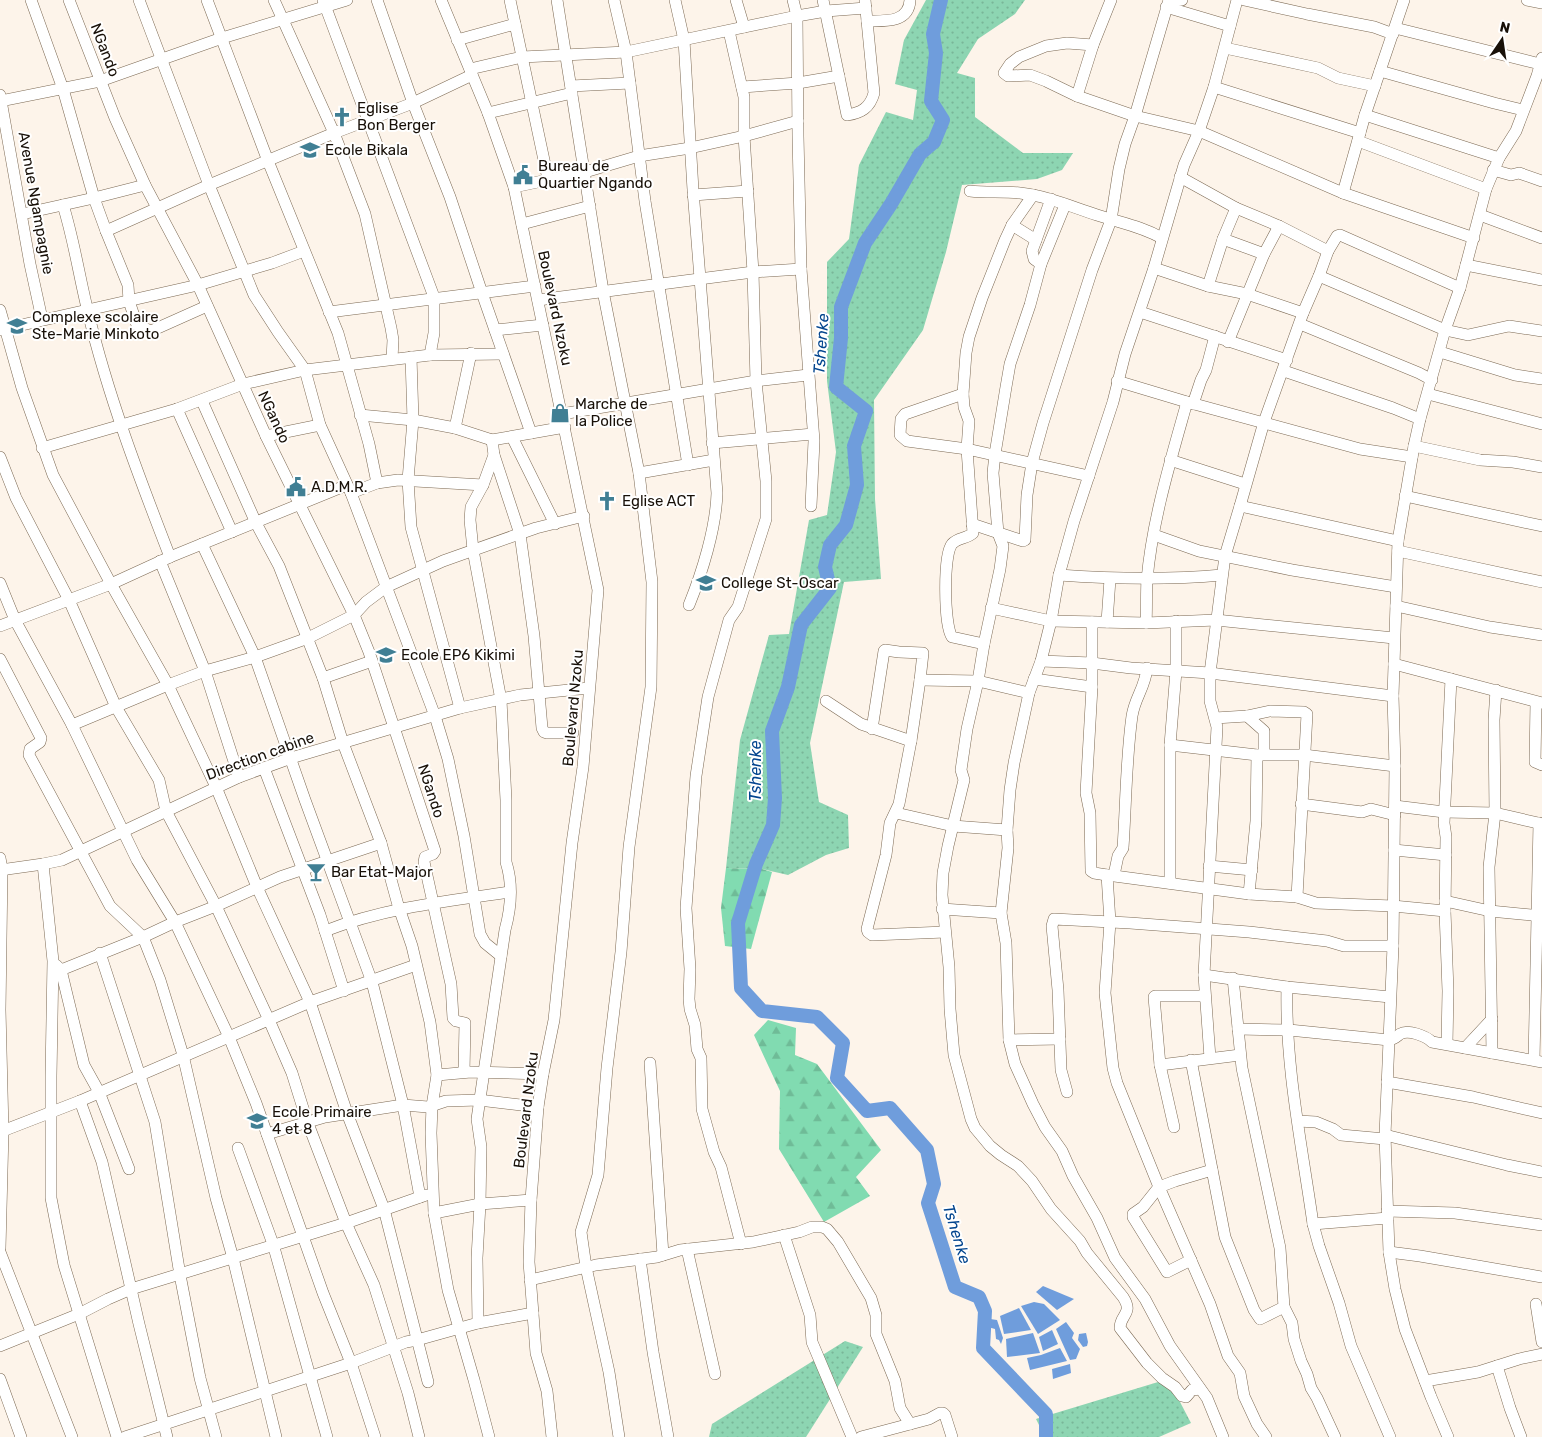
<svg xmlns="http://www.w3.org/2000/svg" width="1542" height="1437" font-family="Rubik,sans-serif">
  <defs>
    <pattern id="grass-dots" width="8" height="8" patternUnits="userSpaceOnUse" patternTransform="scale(1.25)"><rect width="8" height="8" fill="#8dd5b2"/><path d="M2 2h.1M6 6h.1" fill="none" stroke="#79b698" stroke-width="1.8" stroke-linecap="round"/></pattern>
    <pattern id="forest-firs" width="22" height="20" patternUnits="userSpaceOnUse" patternTransform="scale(1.25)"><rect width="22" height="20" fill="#81dbb1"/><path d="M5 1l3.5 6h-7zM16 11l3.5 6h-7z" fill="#6fbb97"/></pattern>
  </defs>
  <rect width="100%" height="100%" fill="#fdf4ea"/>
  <!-- grass -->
  <g fill="url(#grass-dots)">
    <path d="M926,0h99l-10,14 -37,25 -21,34 18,5v39l48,36h50l-11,17 -25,9 -75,6 -16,67 -23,78 -49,70 1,99 6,80 -37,3 -34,161 9,59 29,13 1,33 -23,7 -38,20 -26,-6 -36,-1 14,-128 29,-105 20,-1 20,-114 18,-5 9,-63 -9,-71v-119l22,-23 10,-74 27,-53 27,8 4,-30 -22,-6 9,-44z"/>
    <path d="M845,1341l18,6 -57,90h-97l3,-13z"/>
    <path d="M1168,1379l23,44 -32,14h-114l-9,-18z"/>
  </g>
  <!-- forest -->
  <g fill="url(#forest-firs)">
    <path d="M726,868l36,1 10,3 -21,77 -26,-3 -4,-38z"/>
    <path d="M768,1020l28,8 -1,27 22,9 64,86 -25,27 14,19 -46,26 -45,-73 1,-58 -26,-56z"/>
  </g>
  <!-- water -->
  <g fill="#6f9ddc">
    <path d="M1043,1286l31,13 -17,11 -21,-18z"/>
    <path d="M1034,1302l10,2 16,16 -22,14 -17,-28z"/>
    <path d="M1019,1308l12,22 -27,4 -4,-18z"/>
    <path d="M990,1319l7,1 6,18 -2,6 -2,-4 -3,-1 -1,-10 -7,-2z"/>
    <path d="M1066,1322l8,11 -2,5 8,11 -4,10 -6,1 -14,-31z"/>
    <path d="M1052,1330l6,14 -15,7 -4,-14z"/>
    <path d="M1033,1333l7,20 -33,4 -1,-18z"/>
    <path d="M1086,1333l2,9 -1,4 -4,1 -5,-7 1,-6z"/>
    <path d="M1060,1348l7,13 -37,9 -3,-12 14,-3z"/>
    <path d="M1070,1364l1,9 -18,6 -1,-10z"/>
  </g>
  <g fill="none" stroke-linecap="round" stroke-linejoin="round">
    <!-- river -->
    <path stroke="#6f9ddc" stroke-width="14" d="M941,0l-8,34 3,19 -5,48 12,19 -9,22 -14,12 -29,50 -26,39 -24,64v31l-5,49 30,24 -12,35 3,39 -11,40 -16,20 -5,22 5,21 -29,37 -13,62 -16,44 3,67 -2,27 -17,39 -18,59 3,65 21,23 55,6 26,26 -6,35 30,33 23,-3 37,42 7,34 -6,19 27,84 24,10 6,14 -2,37 63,66v23"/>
    <defs>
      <g id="minor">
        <path d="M31,0l32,89 31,109 12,33 22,54 1,16 8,24 14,6 56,-25"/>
        <path d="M69,0l46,118 30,67 53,100 68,151 88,179 15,37 66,199 -2,3 -8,3 -1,5 27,122 2,34 3,3 9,2 -1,49"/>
        <path d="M139,0l70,185 45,110 24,37 27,38 15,55 31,68 84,223 13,43 16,77 16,98 5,9 16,13"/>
        <path d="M207,0l61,161 70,172 31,111 8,39"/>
        <path d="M274,0l60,133 31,81 26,114 2,12 -1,19"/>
        <path d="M323,0l111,297v36l-4,22"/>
        <path d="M377,0l36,103 37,94 32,96 49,140"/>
        <path d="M441,0l47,113 26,74 84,403 -15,177 -11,76 -18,177 -11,54 -5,33 -7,93 -2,62 7,91 11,38 5,46"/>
        <path d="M510,0l38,179"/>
        <path d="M557,0l46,291 36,182 13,109 -1,105 -22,160 -8,105 -14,116 -9,107 -17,57 5,35 23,105 10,65"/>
        <path d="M614,0l12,52 19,149 43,264"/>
        <path d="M675,0l9,40 9,150 24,303c-1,35 -15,80 -28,112"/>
        <path d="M736,0l8,27"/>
        <path d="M793,0l4,16 1,120 3,133 13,172 -3,65"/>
        <path d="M823,0l24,115c14,-2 23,-7 27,-22l-9,-93"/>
        <path d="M1244,0l63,14 67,13 19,7"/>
        <path d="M1527,0l15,3"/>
        <path d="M1169,1l13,-1"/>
        <path d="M1166,7l64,19"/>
        <path d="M867,21c18,0 42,2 43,-21"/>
        <path d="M1395,28l145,36"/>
        <path d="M729,31l15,66v39l9,136 3,109 10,100v38l-28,88 -9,13 -21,77 -12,79 -10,132 4,61 -1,30 1,10 5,16 2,24 4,9 1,51 12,43 7,15 20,77"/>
        <path d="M457,40l58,-16"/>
        <path d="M1093,45l-26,-2 -21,3 -27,11 -9,7 -6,9 4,3 22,-1 16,6 31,15 58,20 64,15 144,62 131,45"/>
        <path d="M1225,48l93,20 20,10 37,8"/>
        <path d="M470,69l52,-12 104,-5 171,-36 29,-5 40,-3"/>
        <path d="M1380,71l114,32 29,7"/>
        <path d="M571,86l59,-3"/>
        <path d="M742,87l56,-4 41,-7"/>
        <path d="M1214,87l146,46"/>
        <path d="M0,95l30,169 12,55"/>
        <path d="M1077,96l16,-51 18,-45"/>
        <path d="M0,101l100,-20 122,-43 125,-38"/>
        <path d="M488,113l84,-20"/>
        <path d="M1365,115l134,43"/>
        <path d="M1358,141l128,48"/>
        <path d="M1493,170l18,5 8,-2 23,8"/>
        <path d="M1180,177l56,31 43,18 49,25"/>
        <path d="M514,187l71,-15 54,-16 51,-8 54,-12 54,-15"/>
        <path d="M970,191c16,2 33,0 50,2 27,3 52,14 77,22 24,8 44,11 65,23"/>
        <path d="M1343,193l22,-78 39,-115"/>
        <path d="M693,195l55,-4"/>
        <path d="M63,205c11,35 16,71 25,107 20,84 51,165 82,245"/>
        <path d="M1065,205l-24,59 -11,41 -20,59 -4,23 -11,67 -2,19 5,60 5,13 -3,23 -16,75 -6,37 -11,48 -6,41 3,10 -16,66 -5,27 -1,22 7,72 1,42 4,46 17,64 4,9 15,18 11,9 17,11 14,15 19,28 29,32 7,12 36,44c11,17 -3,17 -3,31l27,35 15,15 13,9 7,9 4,1 6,-7 8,-1"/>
        <path d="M22,214l72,-16 51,-13"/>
        <path d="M1480,215l62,23"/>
        <path d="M522,224l68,-18"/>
        <path d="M1012,225l24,15"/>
        <path d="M106,231l103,-46 125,-52 79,-30 59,-28"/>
        <path d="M1223,239l41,15"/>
        <path d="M1041,264l-7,-5 -2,-8 19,-52"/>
        <path d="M1466,265l76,15"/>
        <path d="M1154,268l54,18 39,8 56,19"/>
        <path d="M1319,276l9,-25 9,-15 3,-1 120,53"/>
        <path d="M1208,286l15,-47 13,-31"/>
        <path d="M538,300l215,-28 48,-3"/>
        <path d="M0,310l22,78 31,87 58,109 57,101 48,102 41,100 53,115 37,111 37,96 44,173"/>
        <path d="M329,312l206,-26"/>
        <path d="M1140,312l147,48"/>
        <path d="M1300,324l119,49 13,7"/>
        <path d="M0,330l198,-45 74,-22 32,-12"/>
        <path d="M495,330l48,-5"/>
        <path d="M1228,342l36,-88 15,-28"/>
        <path d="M1440,352l75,23 27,4"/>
        <path d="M411,357l2,63 -5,60 3,47 49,181"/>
        <path d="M1284,371l109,37 27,11"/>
        <path d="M1117,381l70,21 173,47 52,8"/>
        <path d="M963,394l-58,20 -4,5 -1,16 7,6 60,8 122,27"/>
        <path d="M1428,394l114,30"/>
        <path d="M202,401l54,122 23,43 44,112 20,65 38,100 17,62 14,41 18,76 7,53 -5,31 -1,27 3,80 14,77 26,90 15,57"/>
        <path d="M1193,404l8,-24 5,-10 9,-34"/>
        <path d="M177,409l55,123"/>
        <path d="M562,414l194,-33 52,-6"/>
        <path d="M360,415l53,5 42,8 37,12 73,-13"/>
        <path d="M455,428l16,-75"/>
        <path d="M266,436l54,-11"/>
        <path d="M512,437l43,87"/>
        <path d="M492,440l2,15 26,79 14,102 8,92 2,4 3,1h26"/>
        <path d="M712,443l101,-9"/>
        <path d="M1414,446l66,14 33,2 29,5"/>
        <path d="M42,448l135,-39 66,-25 62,-14 125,-15 73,-1"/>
        <path d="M0,457l16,41 53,102 47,107 43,73 7,31 50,95 53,114 23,53 15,48 39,102 28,62 34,108 11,44"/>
        <path d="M1170,460l75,24"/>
        <path d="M639,473l75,-13"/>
        <path d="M351,493l26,-10 21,-3 85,5"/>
        <path d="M1405,496l137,30"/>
        <path d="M972,524l51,17 2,-1 2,-45 5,-32 11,-40 49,-153 19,-50 8,-51 6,-25 10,-28 34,-116"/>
        <path d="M1154,535l45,16 93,19 104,17"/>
        <path d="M1398,541l-158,-35 24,-84 39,-109 16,-37 126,54 23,5 41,-9 33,5"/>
        <path d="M202,544l53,113 50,143 67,182 31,123 17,92"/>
        <path d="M1398,551l144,31"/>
        <path d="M160,561l45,110 34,106"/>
        <path d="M1059,575c55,4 108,5 163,0"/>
        <path d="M0,583l15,37 57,105 65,135 38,62 54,115 27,66 67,190 28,70 24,74"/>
        <path d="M1396,606l94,21 52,8"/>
        <path d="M991,608l60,13 95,2 70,-3 178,18"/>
        <path d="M1092,622v65l-6,106 4,20 1,58 3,2 13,2"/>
        <path d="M1107,622l3,-43"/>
        <path d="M1146,623c1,-15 0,-29 1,-43 5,-59 24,-121 40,-178"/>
        <path d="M0,626l111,-42 59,-27 177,-72"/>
        <path d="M984,644l-32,-7c-8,-12 -9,-82 0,-93 6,-7 15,-5 21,-11l-6,-84 2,-28 -5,-14 -1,-13 3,-41 3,-16 13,-39 23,-58 7,-15 21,-30"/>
        <path d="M0,659l41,79 -1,4 -10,7 -1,6 81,151 33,31 17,43 23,75 33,143 17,60 43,179"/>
        <path d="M1041,661l51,2 39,5 79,5 183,23"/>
        <path d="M1394,664l148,39"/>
        <path d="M323,678l49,-17"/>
        <path d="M1034,679l58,8"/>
        <path d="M920,680l58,1 51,12"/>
        <path d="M826,701l35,23 50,17"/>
        <path d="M1536,702l-1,60 7,3"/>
        <path d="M1247,716l17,15v23"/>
        <path d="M1215,718l32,-2 23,-5 34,1 3,2 -10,183"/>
        <path d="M72,725l96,-40 37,-14 50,-14 53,-19 46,-23 12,-13 20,-15 57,-26 93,-33 48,-12"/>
        <path d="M872,729l12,-78 1,-1 14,2 24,1 -3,27 -9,61 -12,63 -9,19 -4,32 -19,74 1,3 4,3 73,-3"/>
        <path d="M1170,745l87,10h47l91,11"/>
        <path d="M264,768l56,147 24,76"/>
        <path d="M1301,804l61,8 9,-3 24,6"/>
        <path d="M1395,806l49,6 51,1 47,11"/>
        <path d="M896,813l57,13 54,4"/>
        <path d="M1394,850l52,5"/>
        <path d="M0,858l2,11 -2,141 3,121 -3,117"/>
        <path d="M43,864l10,97 -2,115v122l13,67 53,172"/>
        <path d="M1209,866l43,4"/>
        <path d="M0,870l43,-6 19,-4 177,-83 52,-19 169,-50 60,-13 69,-7"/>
        <path d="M1114,875l4,-19 5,-8c3,-44 3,-89 9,-132 3,-19 13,-28 15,-48"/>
        <path d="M1170,883v-138l6,-74v-50"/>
        <path d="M1249,894l7,-73 1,-66"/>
        <path d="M1445,901l45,10 52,5"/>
        <path d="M942,909l59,4"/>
        <path d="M325,931c59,-23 122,-30 185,-39"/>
        <path d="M100,953l55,169 25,153 20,103 16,59"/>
        <path d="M56,965l5,5 23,95 15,27 30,77"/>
        <path d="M61,970l82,-33 32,-15 41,-16 64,-29 101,-34"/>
        <path d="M1204,975l83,12 103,10"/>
        <path d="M1287,987c-2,79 15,159 26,237l6,22 20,57 12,43 39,91"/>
        <path d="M1205,996h-50l-1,1 6,68 80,-10"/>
        <path d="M1238,1029l51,1 100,10c6,-1 7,-3 11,-6 8,-5 26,2 32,8l110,20"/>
        <path d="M1009,1040l51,-1"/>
        <path d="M1447,1044l1,-53 -3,-80 1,-74 -2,-14 7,-144"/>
        <path d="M1465,1048l27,-29"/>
        <path d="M1492,1053l-3,-186 6,-54 -1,-93 2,-30"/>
        <path d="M1210,1058l-6,-83 13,-248 -7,-26v-28l15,-117 15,-50"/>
        <path d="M1191,1060l34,177 29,73 6,9 24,-12 -4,-59 -38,-180 -9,-90"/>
        <path d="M1534,1060l5,-237"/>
        <path d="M650,1063l13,192"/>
        <path d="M1160,1065l14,62"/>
        <path d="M437,1075l34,-3 72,2"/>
        <path d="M1387,1082l86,15 69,16"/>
        <path d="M1067,1092l-6,-22 -3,-80 -6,-64 2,-7 76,4 119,9 78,9 17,5h49"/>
        <path d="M80,1101l22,61 37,162 28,113"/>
        <path d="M1298,1121l18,1 17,7 8,6 44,4"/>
        <path d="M0,1132l80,-31 230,-99 106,-37"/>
        <path d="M267,1134l58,-17 78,-12 25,2 18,-6 33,-1 59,7"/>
        <path d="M1385,1135l122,30 35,7"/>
        <path d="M238,1148l35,96 54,193"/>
        <path d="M1387,1211l68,2 87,12"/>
        <path d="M434,1213l46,-9 51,-4"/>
        <path d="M1313,1224l75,-6"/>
        <path d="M784,1235l26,80 2,27 40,95"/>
        <path d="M687,1249l28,125"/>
        <path d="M0,1252l72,185"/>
        <path d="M1389,1252l31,4 122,21"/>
        <path d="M640,1259l13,93 15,85"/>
        <path d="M1191,1260l-24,12 -34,-55v-3l10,-7 16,-20 16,-6 37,-11"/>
        <path d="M530,1280l66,-15 61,-8 23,-7 73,-8 46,-10 13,-5h10l5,2 11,13 33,56 5,17v19l19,47 5,27 10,16"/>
        <path d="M1536,1304l6,38"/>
        <path d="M1284,1307l8,16 2,16 7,22 6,13 4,14 6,10 18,39"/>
        <path d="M478,1323l-1,-65 3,-54 1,-57 -4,-28 28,-189c6,-22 8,-46 1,-68v-62l-5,-100 -28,-150 -3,-30 1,-13 12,-22 11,-30"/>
        <path d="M0,1346l79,-32 29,-15 23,-10 215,-66 80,-28"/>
        <path d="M1497,1366l13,42 11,29"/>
        <path d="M0,1379l21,58"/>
        <path d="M1425,1381l53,-9 41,-13 23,-5"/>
        <path d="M125,1437l226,-74 55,-21 11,-2 61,-17 55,-10"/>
        <path d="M861,1437l68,-18 11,-6h3l2,2 7,22"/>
        <path d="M1223,1437l-16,-39 -37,-52 -25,-47 -30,-41 -18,-40 -24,-42 -11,-25 -17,-24 -12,-23 -18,-40 -6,-24 -3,-97 -5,-30 7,-65 -1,-18 3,-40 4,-27 15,-70 12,-32 10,-40 8,-46 15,-54 39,-119 12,-48 29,-86 30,-103 15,-34 15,-44 23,-87"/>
        <path d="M1266,1437l-9,-13 -13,-28 -4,-23 -12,-17 -18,-52 -51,-117 -42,-104 -4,-15 -8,-75 5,-71 -3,-47 142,19 48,3 19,6 77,3 52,5"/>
        <path d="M1448,1437l-17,-40 -26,-68 -10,-40 -6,-37 -4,-117 8,-189 2,-180 -2,-70 5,-155 16,-95 6,-27 25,-89 15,-42 26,-99 13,-31 17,-27 21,-55 5,-18"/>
      </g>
    </defs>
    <!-- minor casing -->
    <use href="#minor" stroke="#7c6953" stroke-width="12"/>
    <!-- minor -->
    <use href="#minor" stroke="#fff" stroke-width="11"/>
  </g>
  <!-- icons -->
  <defs>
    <symbol id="church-bare" viewBox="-9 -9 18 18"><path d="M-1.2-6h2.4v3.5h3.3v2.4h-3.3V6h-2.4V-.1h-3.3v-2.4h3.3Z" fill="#407f94" stroke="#fff" stroke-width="2.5" paint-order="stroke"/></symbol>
    <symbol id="school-bare" viewBox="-9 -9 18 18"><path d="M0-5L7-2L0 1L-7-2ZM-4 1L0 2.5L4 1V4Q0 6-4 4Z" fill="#407f94" stroke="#fff" stroke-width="2.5" paint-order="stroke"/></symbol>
    <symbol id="civic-bare" viewBox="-9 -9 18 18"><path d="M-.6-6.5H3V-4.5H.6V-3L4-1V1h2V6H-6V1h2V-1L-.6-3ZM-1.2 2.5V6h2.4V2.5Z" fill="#407f94" stroke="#fff" stroke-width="2.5" paint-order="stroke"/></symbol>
    <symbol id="shop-bare" viewBox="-9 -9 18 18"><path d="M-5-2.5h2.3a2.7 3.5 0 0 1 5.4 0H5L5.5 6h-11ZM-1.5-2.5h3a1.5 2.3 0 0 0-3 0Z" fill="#407f94" stroke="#fff" stroke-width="2.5" paint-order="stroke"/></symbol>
    <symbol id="bar-bare" viewBox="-9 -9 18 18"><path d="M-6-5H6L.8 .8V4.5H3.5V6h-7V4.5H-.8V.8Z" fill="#407f94" stroke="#fff" stroke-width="2.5" paint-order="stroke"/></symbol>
  </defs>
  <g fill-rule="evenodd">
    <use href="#church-bare" x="328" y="103" width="28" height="28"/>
    <use href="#school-bare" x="296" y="136" width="28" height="28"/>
    <use href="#civic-bare" x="509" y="161" width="28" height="28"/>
    <use href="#school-bare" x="3" y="312" width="28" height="28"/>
    <use href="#shop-bare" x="546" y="399" width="28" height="28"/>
    <use href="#civic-bare" x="282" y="473" width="28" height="28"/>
    <use href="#church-bare" x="593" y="487" width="28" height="28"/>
    <use href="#school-bare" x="692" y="569" width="28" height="28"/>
    <use href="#school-bare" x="372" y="641" width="28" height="28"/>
    <use href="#bar-bare" x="302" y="858" width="28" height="28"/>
    <use href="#school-bare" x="243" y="1107" width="28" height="28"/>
  </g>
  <g text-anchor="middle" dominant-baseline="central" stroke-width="4" stroke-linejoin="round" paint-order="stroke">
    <!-- street labels -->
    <g font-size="15" fill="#181008" stroke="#fff">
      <text transform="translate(105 50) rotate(69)">NGando</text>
      <text transform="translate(36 203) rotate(80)">Avenue Ngampagnie</text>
      <text transform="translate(555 308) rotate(78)">Boulevard Nzoku</text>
      <text transform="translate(274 417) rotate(65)">NGando</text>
      <text transform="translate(573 708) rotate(-85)">Boulevard Nzoku</text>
      <text transform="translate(260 756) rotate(-20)">Direction cabine</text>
      <text transform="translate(431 791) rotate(72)">NGando</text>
      <text transform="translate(526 1110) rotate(-83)">Boulevard Nzoku</text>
    </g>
    <!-- poi labels -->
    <g font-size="15" fill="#181008" stroke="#fff" text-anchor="start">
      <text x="357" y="108">Eglise<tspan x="357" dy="17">Bon Berger</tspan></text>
      <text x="325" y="150">Ecole Bikala</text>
      <text x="538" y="166">Bureau de<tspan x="538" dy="17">Quartier Ngando</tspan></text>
      <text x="32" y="317">Complexe scolaire<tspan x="32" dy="17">Ste-Marie Minkoto</tspan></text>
      <text x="575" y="404">Marche de<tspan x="575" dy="17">la Police</tspan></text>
      <text x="311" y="487">A.D.M.R.</text>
      <text x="622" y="501">Eglise ACT</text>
      <text x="721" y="583">College St-Oscar</text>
      <text x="401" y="655">Ecole EP6 Kikimi</text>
      <text x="331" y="872">Bar Etat-Major</text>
      <text x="272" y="1112">Ecole Primaire<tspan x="272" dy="17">4 et 8</tspan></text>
    </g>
    <!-- water labels -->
    <g font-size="16" font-style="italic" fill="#03458e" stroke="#fff">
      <text transform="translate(821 344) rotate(-86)">Tshenke</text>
      <text transform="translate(755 771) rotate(-90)">Tshenke</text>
      <text transform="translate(957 1234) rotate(73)">Tshenke</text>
    </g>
  </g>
  <!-- north arrow -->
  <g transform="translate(1502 40) rotate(13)" stroke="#ffffff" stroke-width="4" paint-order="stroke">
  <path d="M0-4L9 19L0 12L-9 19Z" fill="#181008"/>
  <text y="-8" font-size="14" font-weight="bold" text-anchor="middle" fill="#181008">N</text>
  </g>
</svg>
